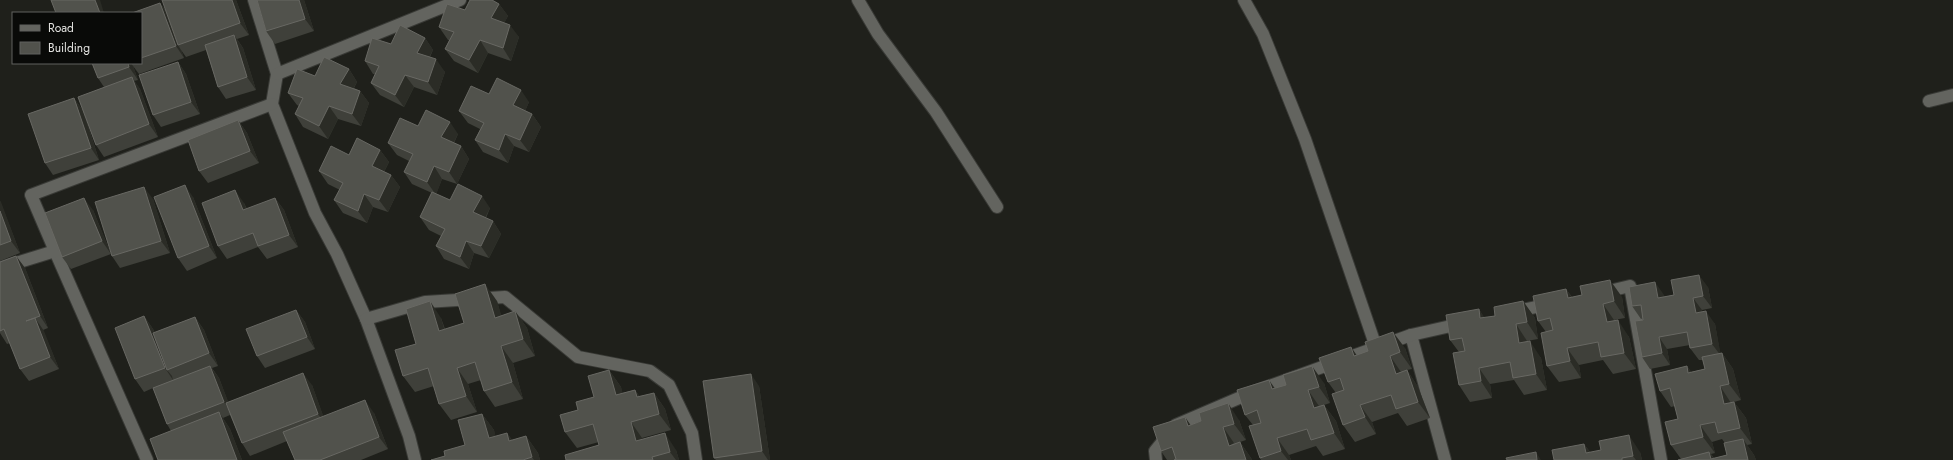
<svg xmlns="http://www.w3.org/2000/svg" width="1953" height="460" font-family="Jost,sans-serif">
  <rect width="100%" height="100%" fill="#1f201b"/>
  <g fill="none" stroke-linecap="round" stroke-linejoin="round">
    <defs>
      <path id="service" d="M858,0l20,34 58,78 61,95"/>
      <g id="minor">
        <path d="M254,0l23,74 -5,30 43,109 22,41 29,65 43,117 6,24"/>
        <path d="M1244,0l19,34 42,105 71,208"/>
        <path d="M277,74l183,-74"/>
        <path d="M1929,101l24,-6"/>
        <path d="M55,251l92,209"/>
        <path d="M0,268l55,-17 -24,-56 241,-91"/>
        <path d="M1601,293l29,-7 31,174"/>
        <path d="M1513,312l37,-8"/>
        <path d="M366,319l59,-17 80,-5 73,60 72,14 19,14 23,48 4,27"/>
        <path d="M1411,335l34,125"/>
        <path d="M1156,460l-1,-9 21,-26 77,-33 158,-57 53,-12"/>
      </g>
    </defs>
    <!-- service casing -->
    <use href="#service" stroke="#393a36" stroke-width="14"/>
    <!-- minor casing -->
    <use href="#minor" stroke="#393a36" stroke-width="14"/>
    <!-- service -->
    <use href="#service" stroke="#63645f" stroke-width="12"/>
    <!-- minor -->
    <use href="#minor" stroke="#63645f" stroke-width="12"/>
  </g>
  <!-- wall -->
  <g fill="#3f403a" fill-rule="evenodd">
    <path d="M236,0l13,35 -12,4 6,9 13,42 -30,9 -8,-12 -12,-37 -20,7 -5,-7 3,8 -45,16 -6,-8 5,14 -4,1 6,8 18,48 -54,20 -8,-12 -12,-32 15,47 -46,15 -8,-12 29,-65 9,13 21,-24 -6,-9 -6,-15h49v-50l19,-10 6,8z"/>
    <path d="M257,0h47l10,31 -39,13 -9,-13z"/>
    <path d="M499,4l9,12 -4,7 15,14 -8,24 -23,-8 -10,20 -24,-12 -9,-12 4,-9h-1l-9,-13 26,-17z"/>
    <path d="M425,38l8,12 -3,7 15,15 -8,23 -23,-8 -10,20 -24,-12 -9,-12 4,-9h-2l-8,-13 26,-17z"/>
    <path d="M178,62l8,12 14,40 -39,13 -8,-12z"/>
    <path d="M349,69l8,13 -3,6 6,3 9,12 -8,23 -23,-7 -10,20 -25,-12 -8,-13 4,-8 -2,-1 -9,-12 27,-17z"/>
    <path d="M489,94l40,8 -4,9 7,3 9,13 -12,25 -15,-6 -6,17 -25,-11 -8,-12 5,-11 -12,-6 -9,-12z"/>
    <path d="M238,120l9,13 12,30 -51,20 -9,-12z"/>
    <path d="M418,126l40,8 -4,9 7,3 8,13 -12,25 -15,-5 -6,15 14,6 40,8 -4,10 7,3 8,13 -12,24 -15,-5 -5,16 -25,-10 -8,-13 5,-10 -12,-6 -9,-13 12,-24 -20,-9 -8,-12 5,-11 -12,-6 -9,-12z"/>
    <path d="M380,150l9,12 -5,10 7,3 9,12 -12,25 -15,-5 -6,16 -24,-10 -9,-13 6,-10 -12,-6 -9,-13 30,-16z"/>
    <path d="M193,197l24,61 -30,13 -9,-13z"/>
    <path d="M275,198l9,12 14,37 -31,12 -9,-12 -31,12 -9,-13 26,-43 3,6z"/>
    <path d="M153,199l17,54 -50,15 -8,-12z"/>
    <path d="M0,201l20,52 -20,8z"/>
    <path d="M93,210l18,44 -40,15 -9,-12z"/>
    <path d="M16,256l9,12 23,60 -5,2 16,39 -30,12 -9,-12 -10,-26 -3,1 -7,-11v-71z"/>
    <path d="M1708,287l4,21 -10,2v2l13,12 5,29h2l11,16 8,31 -7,2 12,16 6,26 -5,1 7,10 2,5h-78l3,-1 -10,-14 7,-26 -3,-13 -4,1 -11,-16 27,-25 4,6 14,-3 -2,-9h-4l-9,-12v-3l-23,4 3,16 -20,4 -8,-12 1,-39 -2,1 -9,-13 32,-11v2zM1722,439l3,4 2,12 -13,3 -3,-4 4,-1 -3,-11z"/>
    <path d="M1566,289l6,8h50l3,21 -11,2 15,17 7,32 -23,5 -10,-14 -24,5 2,13 -22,4 -12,-16 -1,-34 -8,-11z"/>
    <path d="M497,301l4,15 14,-5 12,17 8,28 -22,7 10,36 -28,8 -11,-16 -3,-11 -13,4 9,28 -26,8 -12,-16 -5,-18 -19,6 -12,-16 13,-32 25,-26 4,11 19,-6z"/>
    <path d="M1523,301l12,17 3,21 -11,2v1l14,16 6,32 -23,5 -10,-15 -24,4 2,14 -22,4 -11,-17v-33l-9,-12 29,-31 5,9 11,-2z"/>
    <path d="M296,310l9,12 10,27 -50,19 -8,-12z"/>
    <path d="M144,316l9,13 2,4 40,-16 9,13 14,36 -6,2 7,10 9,24 84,-17 11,31 51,-3 14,36 -27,11h-66l-8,-19 -37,15 -8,-13 -12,-28 -7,3 7,11 12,31h-84l13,-29 -4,-7 -14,-36 -9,4 -9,-13z"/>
    <path d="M1351,347l5,8 49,-7 7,21 -5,1 11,17 12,31 -23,8 -9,-13 -26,9 4,12 -21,8 -12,-17 -7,-32 -8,-11z"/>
    <path d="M609,370l12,17 1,6 13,-3 5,7 14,-4 11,16 6,21 -29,8v1l34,11 3,10h-113l33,-15v-3l-22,6 -12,-16 13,-22 16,-13z"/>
    <path d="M1324,383l6,20 -6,2 12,16 9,28 -22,7 -7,-10 -27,9 2,5h-30l-1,-2 -7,-33 -8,-10 30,-27z"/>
    <path d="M759,386l11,74h-54l-2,-2z"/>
    <path d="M482,414l12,16 1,7 12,-4 5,7 14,-4 12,17 2,7h-109l14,-4 20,-11z"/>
    <path d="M1185,417l5,8 49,-5 7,20 -6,2 11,16 1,2h-85l-6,-9z"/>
    <path d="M1584,444l6,8h50l2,8h-88z"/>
  </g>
  <!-- shaded-wall -->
  <g fill="#2b2c26">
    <path d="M95,0h5l4,13h-4z"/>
    <path d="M232,0h4l13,35 -9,-12z"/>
    <path d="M299,0h5l10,31 -9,-12z"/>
    <path d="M160,3l9,13 9,29 3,5 3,8 -8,-12z"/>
    <path d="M499,4l9,12 -8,15 -9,-13z"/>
    <path d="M510,25l9,12 -8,24 -8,-13z"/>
    <path d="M234,35l9,13 13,42 -9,-13z"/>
    <path d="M425,38l8,12 -8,15 -8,-12z"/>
    <path d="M480,40l8,13 -10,20 -9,-13z"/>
    <path d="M436,59l9,13 -8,23 -9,-13z"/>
    <path d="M178,62l8,12 14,40 -9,-12z"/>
    <path d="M128,63h3l2,3 5,14 -9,-13z"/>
    <path d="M349,69l8,13 -8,14 -9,-12z"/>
    <path d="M405,75l9,12 -10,20 -9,-12z"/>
    <path d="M132,77l8,12 18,48 -9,-13z"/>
    <path d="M521,90l8,12 -7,16 -9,-13z"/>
    <path d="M360,91l9,12 -8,23 -9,-12z"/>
    <path d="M74,98l9,13 16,49 -8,-12z"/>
    <path d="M329,106l9,13 -10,20 -9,-13z"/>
    <path d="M532,114l9,13 -12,25 -9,-12z"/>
    <path d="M238,120l9,13 12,30 -9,-12z"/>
    <path d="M450,122l8,12 -8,16 -9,-13z"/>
    <path d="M505,134l9,12 -6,17 -9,-13z"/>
    <path d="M461,146l8,13 -12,25 -8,-12z"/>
    <path d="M380,150l9,12 -8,16 -9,-12z"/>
    <path d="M434,166l8,13 -6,16 -9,-13z"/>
    <path d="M391,175l9,12 -12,25 -9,-12z"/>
    <path d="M185,185l8,12 24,61 -8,-12z"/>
    <path d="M144,187l9,12 17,54 -9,-12z"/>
    <path d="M235,190l9,13 8,20 -9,-13z"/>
    <path d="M364,194l9,13 -6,16 -9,-12z"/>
    <path d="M482,196l8,12 -8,16 -9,-12z"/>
    <path d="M84,198l9,12 18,44 -9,-13z"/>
    <path d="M275,198l9,12 14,37 -9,-12z"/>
    <path d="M0,201l1,1 19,51 -9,-12 -11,-30z"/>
    <path d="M493,221l8,13 -12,24 -8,-12z"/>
    <path d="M466,241l8,12 -5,16 -9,-12z"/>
    <path d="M16,256l9,12 23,60 -8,-12z"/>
    <path d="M1699,275l9,12 4,21 -9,-12z"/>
    <path d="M1610,280l12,17 3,21 -11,-17z"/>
    <path d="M1655,282l9,13 3,16 -9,-13z"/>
    <path d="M485,284l12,17 10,33 -12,-16z"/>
    <path d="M1566,289l12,17 -10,-8z"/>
    <path d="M1693,298l9,12 3,15 -9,-12z"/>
    <path d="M430,301l11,17 9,30 -11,-17z"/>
    <path d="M1523,301l12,17 3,21 -11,-17z"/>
    <path d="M1603,304l11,16 4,19 -11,-17z"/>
    <path d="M1479,309l11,17 -10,-8z"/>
    <path d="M296,310l9,12 10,27 -8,-12z"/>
    <path d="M515,311l12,17 8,28 -12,-17z"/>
    <path d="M1706,311l9,13 6,32 -9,-12z"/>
    <path d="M144,316l9,13 16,40 -2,1 5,6 1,4 -8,-12z"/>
    <path d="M195,317l9,13 14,36 -9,-13z"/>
    <path d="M35,318l9,13 15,38 -9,-12z"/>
    <path d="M1618,320l11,17 7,32 -12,-16z"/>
    <path d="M1516,324l11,17 3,19 -11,-17z"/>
    <path d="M1393,332l12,16 7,21 -12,-17z"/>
    <path d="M1659,337l8,12 3,16 -8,-12z"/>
    <path d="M1530,341l11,17 6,32 -11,-16z"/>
    <path d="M501,346l12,17 10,36 -11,-17z"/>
    <path d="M1351,347l11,16 -8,-7z"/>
    <path d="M1567,348l12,17 2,13 -11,-17z"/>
    <path d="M1722,353l11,16 8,31 -12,-16z"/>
    <path d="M1390,356l11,16 -5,2z"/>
    <path d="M210,366l9,12 14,36 -9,-12z"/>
    <path d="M1312,366l12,17 6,20 -11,-16z"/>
    <path d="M1687,366l11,16 -10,-9z"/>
    <path d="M457,368l11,16 9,28 -11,-16z"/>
    <path d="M1479,368l11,16 2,14 -11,-17z"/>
    <path d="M609,370l12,17 7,25 -12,-17z"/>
    <path d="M1407,370l11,17 12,31 -12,-16z"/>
    <path d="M303,373l9,12 15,41 -9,-12z"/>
    <path d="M751,374l8,12 11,74h-2l-6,-9z"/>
    <path d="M1269,380l12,17 -9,-8z"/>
    <path d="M1720,386l11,17 -7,1z"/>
    <path d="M635,390l11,16 -9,-9z"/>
    <path d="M1308,390l11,16 -5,2z"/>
    <path d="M654,393l11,16 6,21 -12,-16z"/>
    <path d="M365,400l9,13 14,36 -9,-12z"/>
    <path d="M1734,402l12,16 6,26 -12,-16z"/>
    <path d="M1228,403l11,17 7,20 -12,-16z"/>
    <path d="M1324,405l12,16 9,28 -11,-16z"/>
    <path d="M1360,405l12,17 4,12 -11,-17z"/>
    <path d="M219,412l11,17 12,31h-5z"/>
    <path d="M482,414l12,16 6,25 -11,-17z"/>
    <path d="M1185,417l11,16 -8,-7z"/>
    <path d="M631,422l11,16 5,20 -11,-17z"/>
    <path d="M1700,425l12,17 3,11 -12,-16z"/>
    <path d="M1223,427l11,16 -5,3z"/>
    <path d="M507,433l12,17 -10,-9z"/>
    <path d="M665,433l11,17 3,10h-3l-6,-8z"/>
    <path d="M1629,435l11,17 2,8h-6l-3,-4z"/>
    <path d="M526,436l12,17 2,7h-6l-2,-3z"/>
    <path d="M1277,438l12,17 2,5h-3l-7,-9z"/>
    <path d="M1743,439l11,16 2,5h-8z"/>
    <path d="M1240,442l11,16 1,2h-6z"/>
    <path d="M1584,444l12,16 -10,-7z"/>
    <path d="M1536,452l5,8h-4z"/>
    <path d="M1709,452l6,8 -4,-1z"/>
  </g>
  <!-- building -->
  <g fill="#51524c" stroke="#686863">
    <path d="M51,0h44l5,13h-44z"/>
    <path d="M162,0h70l8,23 -62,22z"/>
    <path d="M257,0h42l6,19 -39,12z"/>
    <path d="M470,0h22l7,4 -8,14 19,7 -7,23 -23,-8 -11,20 -24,-11 9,-17 -15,-5 8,-23 18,6z"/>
    <path d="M160,3l16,43 -35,12v-45h-9z"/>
    <path d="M400,25l25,13 -8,15 19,6 -8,23 -23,-7 -10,20 -24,-12 8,-17 -14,-5 7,-23 19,6z"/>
    <path d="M234,35l13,42 -29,10 -13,-42z"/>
    <path d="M324,57l25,12 -9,15 20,7 -8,23 -23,-8 -10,20 -24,-12 8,-16 -15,-5 9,-24 18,7z"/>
    <path d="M178,62l13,40 -38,13 -14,-40z"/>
    <path d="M92,63h36l1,4 -31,11z"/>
    <path d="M132,77l17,47 -53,21 -18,-48z"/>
    <path d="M497,78l24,12 -8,15 19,9 -12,26 -15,-6 -6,16 -24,-10 9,-17 -25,-12 12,-25 18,8z"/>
    <path d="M74,98l17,50 -46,15 -17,-49z"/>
    <path d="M426,110l24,12 -9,15 20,9 -12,26 -15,-6 -7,16 -23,-10 9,-18 -25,-11 12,-25 18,8z"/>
    <path d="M238,120l12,31 -51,20 -11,-31z"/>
    <path d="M357,138l23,12 -8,16 19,9 -12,25 -15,-6 -6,17 -24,-11 9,-17 -24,-12 12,-25 18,9z"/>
    <path d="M458,184l24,12 -9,16 20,9 -12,25 -15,-5 -6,16 -24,-11 9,-17 -25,-12 12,-25 18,8z"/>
    <path d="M185,185l24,61 -31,12 -24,-61z"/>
    <path d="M144,187l17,54 -49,15 -17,-54z"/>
    <path d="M235,190l8,20 32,-12 14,37 -31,11 -5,-13 -35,13 -16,-43z"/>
    <path d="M84,198l18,43 -40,16 -17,-44z"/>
    <path d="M0,211l11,30 -11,4z"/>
    <path d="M16,256l24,60 -14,5 9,-3 15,39 -30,12 -16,-40 -4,2v-69z"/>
    <path d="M1699,275l4,21 -10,2 3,15 10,-2 6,33 -22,4 -3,-16 -28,5 3,16 -20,4 -7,-36 8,-1 -2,-15 -9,1 -3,-19 26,-5 3,16 16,-3 -3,-15z"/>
    <path d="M1610,280l4,21 -11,3 4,18 11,-2 6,33 -23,4 -3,-15 -31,6 3,13 -23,5 -6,-33 12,-3 -3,-12 -12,3 -5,-25 33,-7 2,9 14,-3 -2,-9z"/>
    <path d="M485,284l10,34 20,-7 8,28 -22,7 11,36 -28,9 -9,-29 -18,6 9,28 -27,8 -11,-36 -25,8 -8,-26 21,-6 -10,-35 24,-8 9,30 25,-8 -9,-29z"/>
    <path d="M1523,301l4,21 -11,2 3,19 11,-2 6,33 -23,4 -3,-16 -31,6 2,13 -22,4 -6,-32 12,-2 -3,-13 -12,2 -4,-25 33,-6 1,9 15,-2 -1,-9z"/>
    <path d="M296,310l11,27 -50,19 -11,-27z"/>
    <path d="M144,316l21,52 -30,11 -20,-51z"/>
    <path d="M195,317l14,36 -42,17 -14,-37z"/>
    <path d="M1393,332l7,20 -10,4 6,18 11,-4 11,32 -22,7 -5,-14 -31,10 5,12 -22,8 -11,-31 12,-4 -4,-12 -12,4 -9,-24 32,-11 3,9 14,-5 -3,-9z"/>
    <path d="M1722,353l7,31 -9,2 4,18 10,-2 6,26 -22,5 -3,-11 -15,3 3,12 -32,8 -6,-23 13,-3 -8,-31 -10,3 -5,-17 32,-8 1,7 17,-4 -3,-12z"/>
    <path d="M210,366l14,36 -57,22 -14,-36z"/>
    <path d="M1312,366l7,21 -11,3 6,18 10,-3 10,28 -23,7 -4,-11 -30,9 4,13 -21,7 -11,-32 12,-3 -4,-13 -12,5 -8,-25 32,-10 3,9 14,-4 -3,-10z"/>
    <path d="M609,370l7,25 19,-5 2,7 17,-4 5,21 -28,8 5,19 29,-8 5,19 -18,5 1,3h-87l-1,-5 34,-10 -6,-21 -28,8 -5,-17 18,-5 -2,-8 18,-5 -6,-21z"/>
    <path d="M303,373l15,41 -76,29 -16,-40z"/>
    <path d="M751,374l11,77 -48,7 -11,-77z"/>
    <path d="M365,400l14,37 -59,23h-25l-12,-28z"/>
    <path d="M1228,403l6,21 -11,3 6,19 11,-4 6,18h-72l2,-1 -4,-12 -11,4 -8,-24 32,-10 3,9 13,-5 -2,-8z"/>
    <path d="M219,412l18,48h-79l-8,-21z"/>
    <path d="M482,414l7,24 18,-5 2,8 17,-5 6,21 -9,3h-92l14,-4 -1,-5 21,-6 -7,-25z"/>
    <path d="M1629,435l4,21 -11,2v2h-68l-2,-10 32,-6 2,9 15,-3 -2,-9z"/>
    <path d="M1743,439l5,21h-70l31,-8 2,7 16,-4 -3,-12z"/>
    <path d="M1536,452l1,8h-30l-1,-2z"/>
  </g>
  <!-- legend -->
  <rect x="12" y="12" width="130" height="52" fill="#090a08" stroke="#60615e"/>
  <rect x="20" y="25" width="20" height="6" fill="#63645f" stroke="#60615e"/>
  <text x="48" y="32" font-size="12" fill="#e3e3e0">Road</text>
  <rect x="20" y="42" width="20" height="12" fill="#51524c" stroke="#60615e"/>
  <text x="48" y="52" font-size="12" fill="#e3e3e0">Building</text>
</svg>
